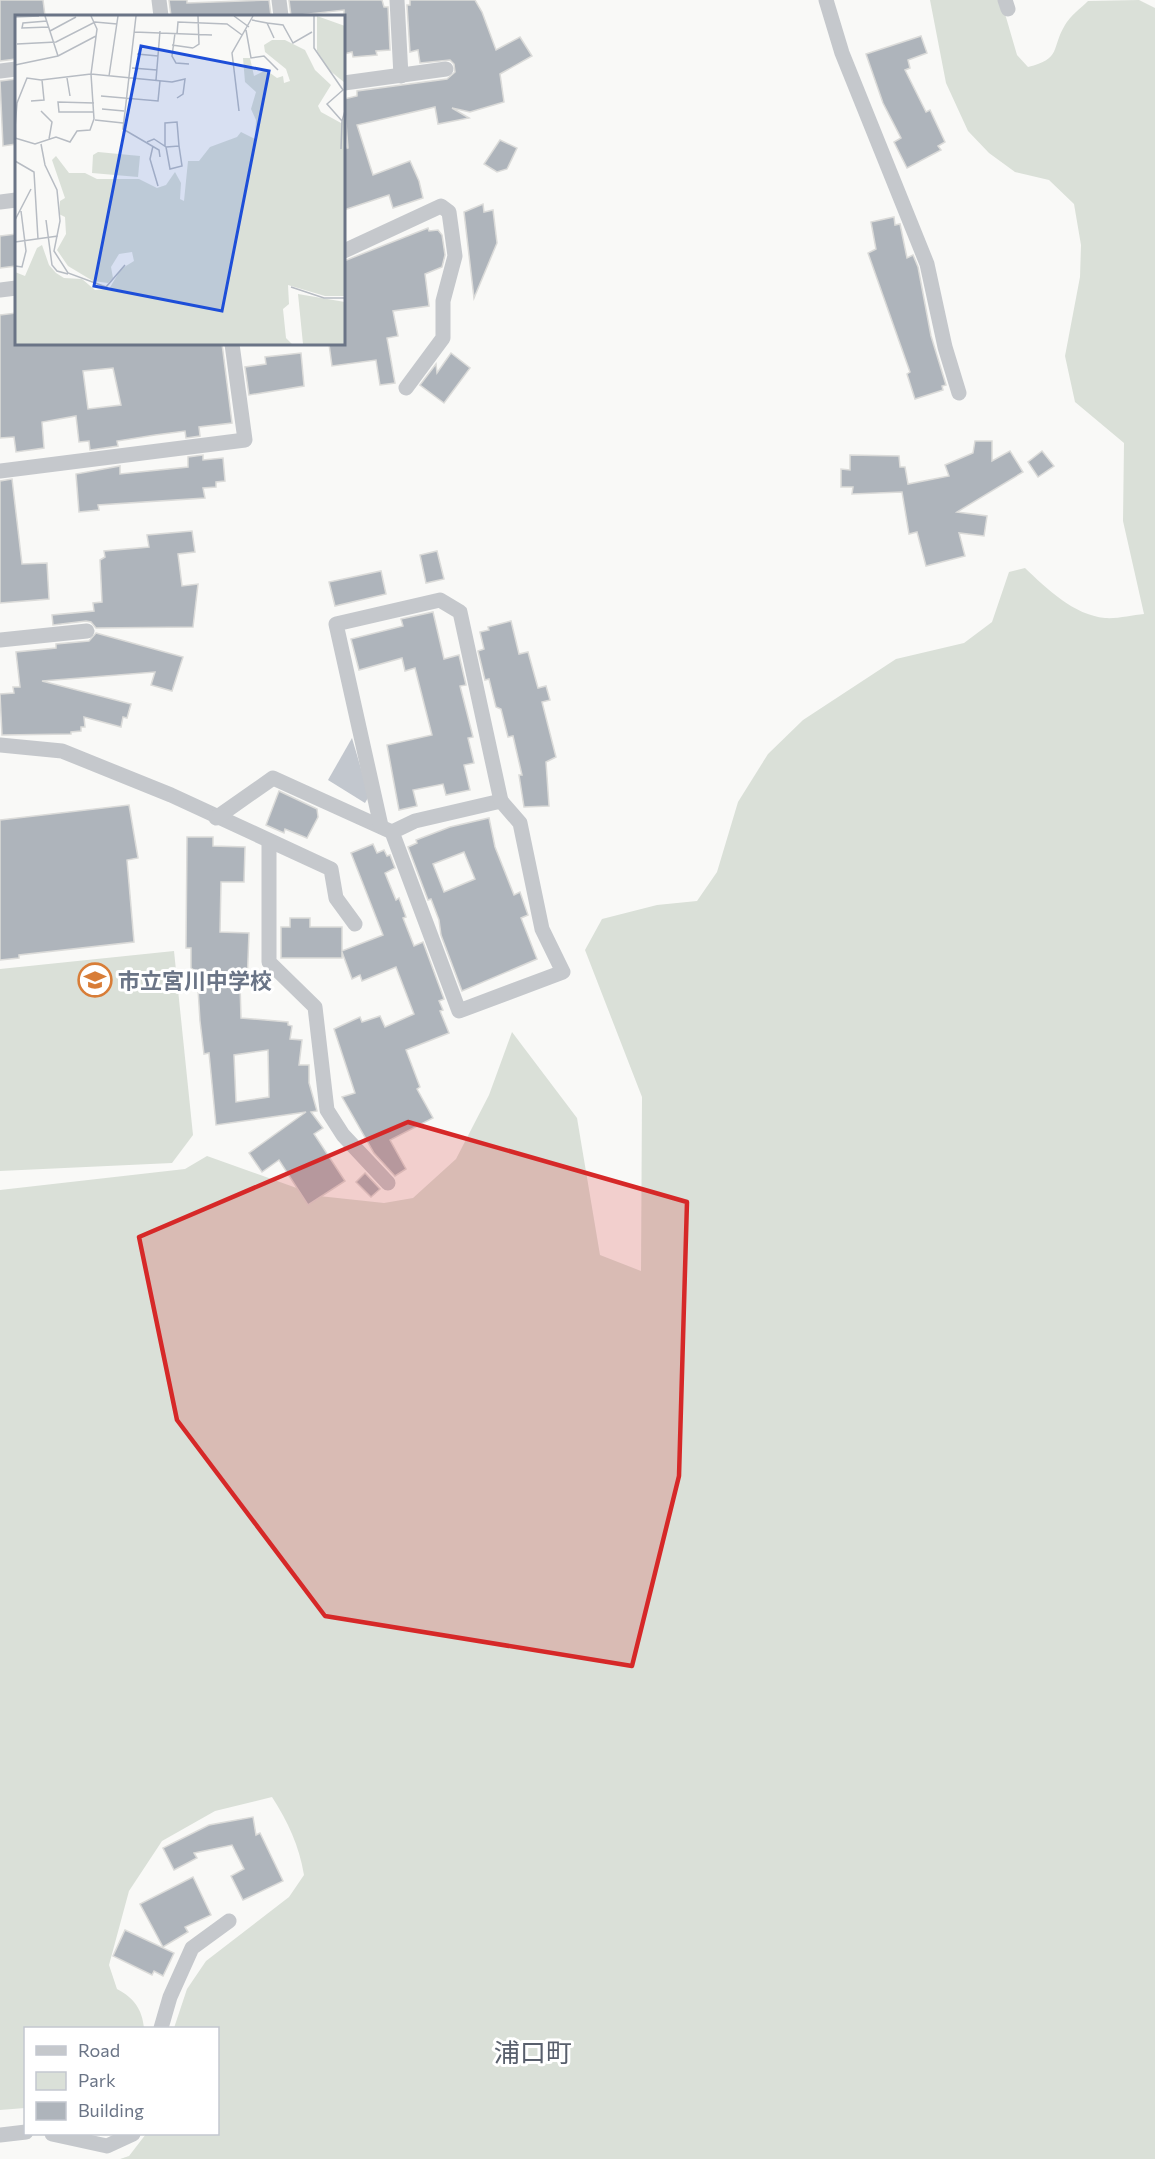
<svg xmlns="http://www.w3.org/2000/svg" width="1155" height="2159" font-family="Commissioner,'Noto Sans JP',sans-serif">
  <rect width="100%" height="100%" fill="#f9f9f7"/>
  <!-- green -->
  <g fill="#dae0d8">
    <path d="M930,0h71l16,55 11,12c34,-8 23,-19 37,-42 5,-9 16,-17 23,-24l51,-1 16,8v2151h-1035l9,-3 17,-22h72v-106h-44l13,-39 19,-28 83,-64 15,-22c-5,-30 -16,-53 -32,-78l-57,14 -53,30 -33,50 -20,74 8,24c17,9 25,20 27,39h-118l-1,80 -25,2v-920l185,-21 22,-13 112,40 65,7 29,-5 43,-39 33,-64 23,-63 65,86 23,137 41,16 1,-174 -57,-147 17,-31 55,-14 40,-4 20,-29 21,-70 30,-48 35,-34 93,-61 68,-16 28,-21 17,-50 16,-4c22,21 49,47 80,50 12,1 27,-3 39,-4l-21,-93 1,-78 -49,-41 -10,-46 15,-79 1,-32 -7,-41 -25,-24 -34,-8 -26,-19 -21,-22 -22,-48z"/>
    <path d="M174,951l19,184 -21,28 -172,8v-202z"/>
  </g>
  <!-- water -->
  <path fill="#c2c7ce" d="M352,738l17,58 -4,7 -37,-23z"/>
  <!-- building -->
  <g fill="#aeb4bb" stroke="#dbdbd9" stroke-width="1.5" fill-rule="evenodd">
    <path d="M0,0h43l2,16h-29v43l-16,2z"/>
    <path d="M169,0h18v3l82,-3 2,16h-100z"/>
    <path d="M289,0h93l2,7h4l2,43 -14,1 1,4 -24,2 -1,-5 -8,2v-44l-53,6z"/>
    <path d="M410,0h65l7,12 14,38 24,-13 12,19 -32,18 4,28 -34,10 -18,-4 17,10 -31,6 -3,-17 -78,18 16,50 37,-14 9,20 4,17 -30,10 -4,-13 -45,15v-61l4,-1 -4,-49 13,-3v-5l90,-12 8,-7 -1,-8 -4,-4 -30,3 -2,-13 -8,2 -3,-47h3z"/>
    <path d="M921,36l6,17 -19,7 2,8 -5,2 21,42 4,-2 15,32 -7,4 3,4 -34,18 -13,-26 7,-4 -18,-35 -17,-49z"/>
    <path d="M16,79v65l-13,2 -3,-65z"/>
    <path d="M500,140l17,8 -10,21 -10,3 -13,-8z"/>
    <path d="M483,204l1,8 9,-2 4,33 -23,55 -10,-86z"/>
    <path d="M894,217l1,8 5,-1 7,34 6,-3 5,12 13,69 15,49 -4,1 1,4 -28,9 -8,-25 3,-2 -42,-119 8,-4 -5,-27z"/>
    <path d="M428,228l1,3 9,-1 4,5 3,20 -3,12 -17,7 4,32 -36,5 5,25 -11,2 8,45 -15,2 -4,-25 -44,6 -3,-22h15v-83z"/>
    <path d="M16,234v32l-16,2v-32z"/>
    <path d="M16,313v31h206l10,79 -33,4 1,9 -14,2 -1,-7 -30,4 -38,6 1,5 -28,4 -1,-9 -10,1 -3,-26 -34,6 2,26 -28,4 -2,-15 -14,1v-123zM113,368l8,37 -33,4 -5,-38z"/>
    <path d="M301,353l3,33 -55,9 -4,-28 21,-3 -1,-7z"/>
    <path d="M451,353l19,15 -26,35 -24,-18 16,-21 1,9z"/>
    <path d="M975,441h17v20l18,-10 13,21 -66,40 30,4 -3,20 -25,-3 6,23 -39,10 -9,-34 -8,2 -7,-42 -50,2 1,-7h-12v-18l9,1v-15l49,1 1,11h5l3,17 41,-8 -4,-11 28,-12z"/>
    <path d="M1042,451l12,15 -16,11 -10,-15z"/>
    <path d="M203,455v5l20,-2 2,23 -9,1v5l-13,1 2,10 -107,7 1,5 -20,2 -3,-38 44,-8v8l68,-7v-10z"/>
    <path d="M12,479l10,85 25,-1 2,36 -49,4v-122z"/>
    <path d="M192,531l3,21 -17,2 4,32 16,-2 -5,43 -97,1 -5,-6 -5,-1 -33,4 -1,-10 42,-4 -1,-8 9,-1 -2,-42 5,-3 -1,-6 45,-4 -2,-12z"/>
    <path d="M437,551l7,28 -18,4 -6,-28z"/>
    <path d="M381,571l5,23 -51,12 -6,-24z"/>
    <path d="M433,612l11,47 15,-4 7,30 -6,1 13,51 -5,1 6,25 -10,2 6,25 -24,5 -3,-11 -30,6 4,16 -18,4 -12,-65 45,-10 -17,-67 -10,3 -3,-13 -43,12 -8,-31 52,-13 -2,-7z"/>
    <path d="M511,621l8,33 9,-2 10,36 8,-2 4,14 -8,2 14,55 -10,5 3,44 -25,1 -5,-32h3l-9,-39 -5,1 -7,-28 -5,-2 -7,-28 -4,1 -7,-29 6,-2 -4,-17 9,-2 -1,-3z"/>
    <path d="M96,633l87,24 -11,34 -21,-6 4,-13 -113,9 89,23 -4,14 -4,-1 -2,10 -37,-10 1,10h-4v4l-10,1v2l-69,1 -2,-41 14,-1 -1,-6h7l-4,-35 40,-4v-4l33,-3z"/>
    <path d="M279,791l38,18 1,8 -11,21 -22,-9 -1,4 -18,-8z"/>
    <path d="M129,805l9,53 -11,2 7,82 -115,13v3l-19,2v-140z"/>
    <path d="M489,818l6,29 19,48 6,-3 8,23 -7,3 16,41 -75,32 -21,-56 -2,-15 -8,-21 -3,1 -20,-53 9,-4 -1,-3 34,-13zM464,852l11,27 -31,13 -11,-28z"/>
    <path d="M187,837h26v9l32,1 -1,35h-23l-1,50 29,1 -2,51h-7l1,34 47,4v3l4,1 -2,13 12,1 -3,25h10v18l8,28 -6,1 12,16 -9,6 31,47 -37,24 -29,-45 -17,12 -13,-19 57,-41 -90,13 -7,-72 -5,1 -4,-33 -3,-49 -6,-4v-20h-5zM268,1050l1,47 -33,5 -2,-47z"/>
    <path d="M373,844l4,9 7,-3 3,6 3,-1 5,13 -10,5 11,27 3,-2 7,19 -3,1 11,28 9,-4 21,57 -5,2 4,9 -3,1 9,22 -43,17 14,37 -3,2 16,29 -43,22 16,29 -11,7 -21,-23 -32,-56 13,-4 -21,-64 26,-12 2,5 18,-6 5,11 29,-13 -18,-47 -34,14 -2,-6 -8,4 -10,-27v6h-61v-31h9v-9h20v9h32v24l41,-16 -32,-82z"/>
    <path d="M365,1173l15,16 -9,8 -15,-15z"/>
    <path d="M253,1817l3,18 4,-2 23,48 -40,19 -12,-24 13,-7 -12,-24 -38,8 3,5 -23,12 -11,-22 46,-23z"/>
    <path d="M193,1877l18,38 -26,12 3,5 -25,15 -23,-43z"/>
    <path d="M125,1930l49,23 -11,23 -9,-5 -2,4 -39,-19z"/>
  </g>
  <g fill="none" stroke-linecap="round" stroke-linejoin="round">
    <!-- minor -->
    <g stroke="#c5c8cc" stroke-width="15">
      <path d="M159,0l2,16"/>
      <path d="M279,0l2,16"/>
      <path d="M397,0l4,76"/>
      <path d="M826,0l16,53 85,211 18,83 14,46"/>
      <path d="M1005,0l3,9"/>
      <path d="M0,71l16,-2"/>
      <path d="M344,83l102,-14"/>
      <path d="M0,202l16,-2"/>
      <path d="M344,251l97,-45 8,6 6,44 -12,45v37l-37,50"/>
      <path d="M0,290l16,-2"/>
      <path d="M0,471l245,-31 -13,-96"/>
      <path d="M0,640l87,-9"/>
      <path d="M0,745l62,6 109,44 160,74 5,29 19,26"/>
      <path d="M216,818l57,-40 119,54 67,179 104,-39 -21,-43 -22,-106 -19,-22 -86,20 -23,11"/>
      <path d="M381,826l-45,-202 104,-24 20,12 41,189"/>
      <path d="M269,841v121l46,45 12,103 16,25 45,48"/>
      <path d="M161,2028l9,-31 22,-49 37,-27"/>
      <path d="M52,2134l55,12 26,-12"/>
      <path d="M0,2135l26,-3"/>
    </g>
  </g>
  <!-- marked area -->
  <path fill="#d62828" fill-opacity="0.2" stroke="#d62828" stroke-width="4.5" stroke-linejoin="round" d="M408,1122l279,80 -8,274 -47,190 -307,-50 -148,-196 -38,-183z"/>
  <!-- icons -->
  <defs>
    <symbol id="school-ring" viewBox="-11 -11 22 22"><circle r="9.5" fill="#fff" stroke="#d87d38" stroke-width="1.5"/><path d="M0-5L7-2L0 1L-7-2ZM-4 1L0 2.5L4 1V4Q0 6-4 4Z" fill="#d87d38"/></symbol>
  </defs>
  <g fill-rule="evenodd">
    <use href="#school-ring" x="76" y="961" width="38" height="38"/>
  </g>
  <g text-anchor="middle" dominant-baseline="central" stroke-width="6" stroke-linejoin="round" paint-order="stroke">
    <!-- poi labels -->
    <g font-size="22" font-weight="bold" fill="#6a7486" stroke="#fff" text-anchor="start">
      <text x="118" y="980">市立宮川中学校</text>
    </g>
    <!-- quarter labels -->
    <g font-size="26" fill="#585f6c" stroke="#fff">
      <text x="533" y="2051">浦口町</text>
    </g>
  </g>
  <!-- overview -->
  <g transform="translate(15 15)">
    <rect width="330" height="330" fill="#f9f9f7"/>
    <path d="M302,1l28,10v57l-16,-13 -12,-19zM257,25h13l20,10 10,20 16,15 -13,21 3,6 20,11 4,-6v179h-20l-37,-11 1,19 -6,5 3,29 6,6h-277v-72l10,4 12,-28 5,-3 7,20 7,8 8,5 18,1 13,11 14,-1 12,-20 13,-8 -2,-9 -13,2 -8,13 2,11 -5,5 -15,-2 -25,-15 -11,-16 9,-16 -1,-17 -6,-3 1,-13 5,-3 -13,-38 4,-4 13,17h16l12,6h42l18,9 9,-3 9,-13 6,11 -1,16 4,2 4,-40h11l11,-14 27,-10 4,-5 14,7 1,-19 -5,-11 5,-17 -11,-10 -2,-24h7l4,18 12,-6 11,8 6,-2 1,7 6,-2 -4,-12 -21,-17 -1,-7zM83,137l42,4 -2,21 -46,-4 1,-18zM283,279l47,8v42h-42z" fill="#dae0d8"/>
    <path fill="none" stroke="#b7bcc3" stroke-width="1.5" d="M30,1l13,40M121,1l-13,113 36,21 1,7M219,1l15,11M299,1v32l29,42 -16,14 15,17 3,-10M0,2l24,-1M237,5l15,3 7,15M32,6l-24,2 -1,5 27,-1M252,8l16,2 10,18 19,-11M231,15l5,28 13,-2 14,14M35,16l26,-14M119,17l78,3M160,18l-3,23 4,7 13,1M162,19l1,-12 49,2 15,11M2,29l39,-2 39,-20 22,2M157,30l21,3M178,33l6,-4 -1,-28M122,39l21,2M0,50l43,-9 38,-20M117,53l25,2M94,61l9,-60M52,63l3,18M141,65l4,-49M86,81l57,5 2,-20M16,86l13,-1 -2,-20M79,88l-36,-1 1,10h35M87,94l22,2M26,96l11,11 -3,17M224,96l-7,-58 21,-37M80,105l28,3M0,113l2,-25 10,-25 14,2 50,-6 81,8 13,-3 -2,15 -6,4M0,123l20,6 21,-7 14,5 7,-11 13,-1 4,-11 -3,-45 6,-45 -6,-13M132,127l7,-3 12,8 4,22 12,-3 -3,-20 -13,1M26,129l4,21 12,25 3,31 -6,30 14,22 38,14 19,-22M138,131l-3,13 8,27M150,131v-23l12,-1 2,24M326,134l1,-28M0,146l19,11 4,67M0,205l16,-31M31,205l6,45 5,6 11,3M0,227l43,-6M0,251l7,1 4,-16 -5,-40M276,272l33,11h21"/>
    <path fill="#1d4ed8" fill-opacity="0.15" stroke="#1d4ed8" stroke-width="3" d="M126,31l128,25 -47,240 -128,-25z"/>
    <rect width="330" height="330" fill="none" stroke="#6a7486" stroke-width="3"/>
  </g>
  <!-- legend -->
  <rect x="24" y="2027" width="195" height="108" fill="#ffffff" stroke="#c3c7cf" stroke-width="1.5"/>
  <rect x="36" y="2046" width="30" height="9" fill="#c5c8cc" stroke="#c3c7cf" stroke-width="1.5"/>
  <text x="78" y="2057" font-size="18" fill="#6a7486">Road</text>
  <rect x="36" y="2072" width="30" height="18" fill="#dae0d8" stroke="#c3c7cf" stroke-width="1.5"/>
  <text x="78" y="2087" font-size="18" fill="#6a7486">Park</text>
  <rect x="36" y="2102" width="30" height="18" fill="#aeb4bb" stroke="#c3c7cf" stroke-width="1.5"/>
  <text x="78" y="2117" font-size="18" fill="#6a7486">Building</text>
</svg>
